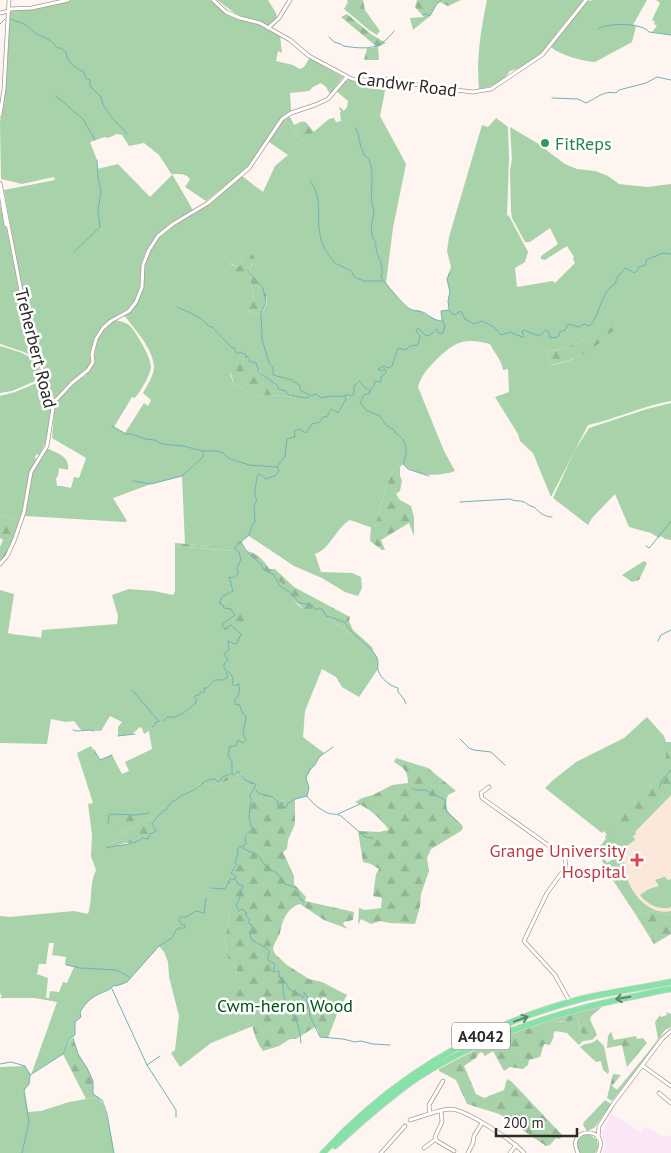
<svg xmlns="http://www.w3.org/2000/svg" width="671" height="1153" font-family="'PT Sans',sans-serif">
  <defs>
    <pattern id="forest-firs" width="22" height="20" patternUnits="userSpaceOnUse" patternTransform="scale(1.25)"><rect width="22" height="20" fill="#a8d2aa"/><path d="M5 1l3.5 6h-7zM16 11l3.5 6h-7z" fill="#91b492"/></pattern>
  </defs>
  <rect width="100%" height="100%" fill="#fef5f0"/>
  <!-- education -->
  <path fill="#f9e7f8" d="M611,1114l30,18 4,-5 20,10 6,-2v18h-68l2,-5 -3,-15z"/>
  <!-- built -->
  <path fill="#fce8da" d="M671,790v144l-17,10 -49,-76 -8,-22 4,-1 5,-7 52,-34z"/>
  <!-- grass -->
  <g fill="#a8d2aa" fill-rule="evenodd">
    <path d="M71,0h139l10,9 11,7 26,8 23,12 2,17 -4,-2 -2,10 17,4 7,4 4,-2 5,-8h2l32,18 -13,17 -4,-7 -5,-4 -8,4 -4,4 -19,2 1,18 -13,10 -29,46 -43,34 -21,-14 5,-8c-5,-6 -10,-5 -18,-5l21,36c-23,13 -48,29 -52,58 -1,10 0,20 -4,30 -6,14 -23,15 -31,27 -7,8 -13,16 -15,26 -1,6 1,10 -2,15 -7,12 -22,24 -33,32l-3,-1 -3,-6 -25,-87 -21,-114 51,-10 -1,-3 -32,7 -21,-5 -1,-57 6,-39 4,-71 2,-2 36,-4zM117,134l5,1 7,11 15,-3 15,12 13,20 -22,22 -32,-33 -21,5v-9l-7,-18 15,-5 3,1z"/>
    <path d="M217,0h51l8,13 1,6 -9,7 -32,-12z"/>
    <path d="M487,0h97l-26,31 -9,15 -10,10 -22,13 -7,2 -6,8 -12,7 -13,3c-3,-30 2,-60 8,-89z"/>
    <path d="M594,0h53l-14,25 3,1 -4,16 -37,20c-13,-1 -35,-7 -44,-15l9,-14 27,-32z"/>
    <path d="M656,0h15v35l-19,-3 5,-6 -3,-2 1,-2 -3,-2 8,-17z"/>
    <path d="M348,80l13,3 17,-3 9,1 -7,35 26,48 -13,64 -7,55 17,21 8,6h7l21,11h3l-1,-10 7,-1 1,-2 -1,-7 2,-9 -3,-13 4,-12 -4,-16 2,-14 33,-112 6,2 8,-9 12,9 1,32 -2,56 2,1 19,36 -3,10 -10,6 2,19 36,-6 2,2 20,-20 -2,-4 1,-2 -7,-11 -22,14 -4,-1v-3l17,-12 -8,-16 -20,14h-5l-13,-24 -1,-7 -1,-41 2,-11 -2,-32 27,16 28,21 12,5 18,2 13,5 11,8 28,3 24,-3v217c-29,5 -55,18 -83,24l-37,72 -18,-44 -13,-12 -2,-7 -23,-37 14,-5 -1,-23 -5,1c-1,-10 -9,-17 -13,-26 -27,-7 -36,-2 -55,17 -8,8 -14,15 -17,26l26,64 11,20c-17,6 -38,6 -52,-7l-3,3 -3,-2 -8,13 -14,48 -2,2 -23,-8c-15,9 -19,28 -35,34l6,18 31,1 9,4 1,11 -4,8 -13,-4 -23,-14 -28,-12 -45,-30 -8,5c4,16 31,32 42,43 6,6 9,16 16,22 6,5 14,4 21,7 9,5 17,12 26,17l2,4 7,1 16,15 6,7 1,12 -19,28 -17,-10 -6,-10 -14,-8 -17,42 -2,26 21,16c-6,5 -14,18 -18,25l3,10 -2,8c-7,1 -13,5 -20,5 -7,1 -20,-7 -29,-8l-2,-8 -11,-5 -4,-7 -19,4 -1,3 -3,2 -8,-3 -11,5 -2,3c6,0 12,0 17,-2 18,-5 29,-12 38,9l-2,7 2,28 -6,15 -8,5v4l-3,10 2,1 -3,4 2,8 -1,3h-5v31l-5,31 3,18 9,10 -4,21 12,6 5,11 3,19 -42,17 -31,24 -9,-14 4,-3 4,-34 -10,-39 -1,-15 -4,-10 -5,-6 -32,36c-4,2 -9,5 -13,3 -4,6 -10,6 -17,10 -7,4 -12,9 -17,17l1,5 -6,5v13l-5,3 -7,16 -33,21 -1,9 -5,6 4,22 13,-1 28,-9 29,-5c9,8 14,43 16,56h-114v-86l25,-1 6,9 26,-73 -22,-4h-35l2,-2 -2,-3v-77l9,1 65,-6 14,3c5,-15 1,-30 8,-44l-5,-14 1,-21 -4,-31 5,-1 -16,-50 14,-7 9,14 12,-5 10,19 7,-3 -4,-9 27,-13 -3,-18 -5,3 -2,-6 -2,-1 -8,7 -14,2v-9l4,-5 -12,-6 -9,15 -20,-1 -7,-9 -8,1 -15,-3 -4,25 -47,-1v-153l14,4 -6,39c11,3 22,2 33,5l1,-8 75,-6 1,-8 -6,-21 17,-6 25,2 19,4 2,-4v-45l56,5 9,-9 -28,4 -27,-2 -3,-68 -31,8 -38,14 14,23 -2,1 -100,-6 6,-41 16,-26h2c10,5 21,8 19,21l-9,-2 -1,8 -2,2 1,8h5l9,2 3,-11 5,1 7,-20 -34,-20 3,-36 17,-18 13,-8 9,-13v-7l4,-18 5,-9 11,-9c6,1 10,2 15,5 6,5 23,34 22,42 -1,9 -11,25 -16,31l-3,-1 -18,30 11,6 19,-30 4,3 3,-6 -8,-7c4,-7 11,-18 11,-26 -1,-19 -19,-37 -30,-52 26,-19 13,-48 30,-72 13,-17 35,-26 52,-38 13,-9 24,-20 36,-29l21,16 12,-26 13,-11 -19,-13 7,-14 8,-10 19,23 26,-22 5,-1 2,4 5,-1 -1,-8 1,-2 -2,-2 1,-2 4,4 3,-4 1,-6 -13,-11 9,-8zM243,257l11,5 -5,8c7,13 17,14 18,31 0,6 -5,8 -6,14l-14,-4h-11l18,-13 -4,-21 -12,-3 -8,-11 7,4 5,-4zM608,324l5,4c-15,17 -38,35 -62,37l-4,-14c14,-1 26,-4 38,-12 9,-5 12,-10 23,-15zM257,367c5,9 15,14 21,22l8,2 1,3 11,2 -1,2 -13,-3 -32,1 -12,-9 -6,-2 -4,-12zM151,817l5,14c-15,8 -29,17 -45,13l7,-4c6,-13 23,-14 33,-23zM49,943h5l-2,12 14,2 -1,8 9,2 -7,16 -4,-1 -4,10 -9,-1 -1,7h-3l2,-20 -11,-4 2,-10h7z"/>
    <path d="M0,205l8,30 13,65 16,59 -13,-7 -24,-8z"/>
    <path d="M0,346c19,6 36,8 42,30l-2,3 -28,12 -12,2z"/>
    <path d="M39,382h5l8,25 -4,31 -9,17 -2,-1 -2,3 1,2c-11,20 -10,42 -17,63l-19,-7v-119l15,-4z"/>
    <path d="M671,403v137l-6,-1 -4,-3 -2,2 -8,-5 -22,-6 -14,-33 -23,24 -4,7 -35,-27 21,-46 15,-24 58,-19z"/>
    <path d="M647,717l17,19 2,6v30l-49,46 10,19 44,-47v5l-36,37 1,2 -3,2 2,4 -14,10 -1,5h-2l-7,-10 -11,7 7,11 10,-6c14,7 7,12 11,24 6,16 24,35 43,30v3l-4,1 -14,-4 -17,4 -31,-47 -8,-22 4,-1 5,-6 -1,-3 2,-1 -3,-4 -2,2 -57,-45 7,-7 24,-19 48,-24z"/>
    <path d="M663,875l5,5 3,-1v28l-2,1c-12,1 -21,-3 -29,-13l9,-6 10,-3 -4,-6 9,-3z"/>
    <path d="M666,1012l5,2v13l-6,3 -15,22 -1,-1 9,-12 -3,-17 5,-7 1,2 6,-2z"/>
    <path d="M576,1017l2,1c1,10 3,20 14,22l-9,1 -4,4 -12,-12 -12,-2 -2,4 -8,-10 10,-4 8,1z"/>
    <path d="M597,1039l7,7 5,25 -1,3 -5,-4 -2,-9 -5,1 -16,-15c5,-5 13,-2 17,-8z"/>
    <path d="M605,1100l6,4 -17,24 -7,3 -4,-6 1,-3z"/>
    <path d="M589,1134l8,6 1,7 -3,6h-16c-6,-10 -1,-17 10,-19z"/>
  </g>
  <!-- forest -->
  <g fill="url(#forest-firs)">
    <path d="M347,0h16l2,10 15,21 -3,4 -8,-5 -25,-21 4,-7z"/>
    <path d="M417,0h44l-13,6 -8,-4 -4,3 -6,11 -17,14 -3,-12 14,-1 -9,-10z"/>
    <path d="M347,14l24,20 15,9 -8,4 1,13h-15l3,-12h6l3,-2 -35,-29z"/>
    <path d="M289,115l5,10c13,-7 11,-3 20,7l-11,9 -19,-23z"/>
    <path d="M246,254l8,1v7l-5,8c8,14 24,20 15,38l-2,2 -1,5 -14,-4 -13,1 20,-14 -4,-20 -12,-4 -12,-8 2,-3 9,4 5,-4 1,-8z"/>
    <path d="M608,324l3,1 3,5c-16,17 -38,31 -63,35l-4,-14c15,-1 28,-5 41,-14 7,-5 11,-10 20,-13z"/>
    <path d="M242,353l4,2v2l1,-1 2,5 7,2 3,9 19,14v3l8,2 1,3 11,2v2l-14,-3 -32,1 -12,-9 -6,-2 -6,-23z"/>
    <path d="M397,465l3,2v9l2,4 -2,11 -4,3 4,6 11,6 3,11v19l-5,-13 -28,17 4,10h-3l-12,-9 1,-14 4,-1 14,-48z"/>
    <path d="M0,515l19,7 -10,28 -9,12v-15l3,-7 -3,-2z"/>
    <path d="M237,541h4l-10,10 -56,-5v-3l37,3z"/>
    <path d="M246,551c10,1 19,10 23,18h6l19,18 56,30 -1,4 4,9 19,17 2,6 -19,-18 -7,-1 -2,-4 -28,-18h-8l-6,-3 -23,-19 2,-6c-13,-9 -27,-21 -37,-33z"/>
    <path d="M644,561l3,2 -8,17 -7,2 -10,-7z"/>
    <path d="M238,608l12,13 -11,10 -8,-6 -6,5 -3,-6 13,-9 -4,-6z"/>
    <path d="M666,742h5v48l-44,47 -7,4 -9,-15 6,-8 49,-46z"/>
    <path d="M396,758l32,10 28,23 -8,4c-6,17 4,20 14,30l1,3 -2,3 -30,18 -4,9 2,13 -8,23 -1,12 -5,18 -25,-1 -10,-2 -9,3 -10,-5 -3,6 1,-17 6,2 16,-2 1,-10 -9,-2 3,-22 3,-5 -8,-5 -8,-2 -5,-31 21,1 10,-2c-10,-13 -19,-21 -34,-28l7,-4 11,-3 19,-10 16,-2c0,-12 -4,-15 -14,-21z"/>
    <path d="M238,771l7,9 8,3 3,2 2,8c9,1 23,9 29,8 3,0 5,-1 8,-2v25l-7,16 -1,9 -4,3 11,24v8l12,13 -1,4 49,11 -1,8 -9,2 -1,2 5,5 -24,-9 -24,-16c-13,4 -18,16 -20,29 -2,5 -6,10 -7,16l2,5 12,11 22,14 13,3 25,13 -8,14 -11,29 -8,-1 -2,-7 -3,-3 -19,12h-6l-11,7 -16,5c-13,-17 -10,-35 -18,-54l-14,-1 6,-27 -9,-10 -3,-18 5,-31v-25l-2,-3 2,-3h5l1,-3 -5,-3 6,-8 -2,-2 3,-10 -1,-4 9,-5 -1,-8 7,-7 -3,-12 2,-18 -1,-4 2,-1c-8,-18 -18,-16 -34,-10 -6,2 -11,2 -16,6l-5,-3c3,-5 12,-8 18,-8l3,3 3,-2 1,-3 6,-3 6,1z"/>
    <path d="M143,813l1,2 -20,11 -15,1v-12l1,-1 25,1z"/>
    <path d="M151,817l5,14 -6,3 -2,5 -6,-1c-6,7 -10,4 -17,5 -5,1 -10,3 -14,4v-3l7,-4c5,-12 24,-15 33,-23z"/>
    <path d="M653,911l13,4 5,-1v20l-17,10 -18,-29z"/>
    <path d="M603,1006c-18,16 -14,8 -6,29l-5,5c-12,-2 -12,-12 -14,-21l-2,-2 -7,5 -14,-1 -9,4 8,11 -4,9 -6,-1 -4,13 -11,3 -1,5 -5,4 -13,-2 -6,4 -11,-20 -8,5 -3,-4 -3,1 -3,5 -12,8 12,28 8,4 20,-8 3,-11 5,3 51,54 -4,3 -3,-1 -6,7 -4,1 -47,-32 -32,-10 -11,-24 -17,-9v-2c52,-29 106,-50 164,-63z"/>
    <path d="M611,1032l3,8 22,-4 1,3 6,-1 4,5 -20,24 -5,-22 -15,3 1,-12z"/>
    <path d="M72,1037l6,17 9,14 6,13v13l5,3 -12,2 -23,-45z"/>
    <path d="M649,1051l1,1 -38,49 -5,-3 6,-24 8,1 -9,11 5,4z"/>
  </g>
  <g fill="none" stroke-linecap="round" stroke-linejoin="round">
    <!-- stream -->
    <g stroke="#70b2ba" stroke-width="1">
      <path d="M423,15l2,-1 5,2 6,-11 5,-5"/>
      <path d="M10,19c6,3 13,3 18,8 2,1 4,4 6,5 9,6 17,6 23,16h4l5,4c0,8 9,17 17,19l3,7 4,2v6l11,11c1,13 18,27 26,37"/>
      <path d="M0,24l5,-5"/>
      <path d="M598,29c9,-6 43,-7 51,3l22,3"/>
      <path d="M329,37l5,5 7,2 2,2c23,3 36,5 51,-15"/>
      <path d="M56,96l27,23 12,21"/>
      <path d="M552,98l26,1 8,4c11,-5 18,-13 30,-10l3,-3 27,-7 11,-6 14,3"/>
      <path d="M355,128c5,6 3,9 5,15 1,5 3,7 4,12 15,8 3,42 10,55 -1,11 -6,23 2,33 -2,12 10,21 5,34 4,6 24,30 29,32 5,3 10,1 15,4 5,4 11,8 17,8"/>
      <path d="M310,181c16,20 2,44 15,68 2,3 6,10 9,13 5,5 19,6 20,15l10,4h19"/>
      <path d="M74,252l26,-25 -2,-16 3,-20 -3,-13 -1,-18"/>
      <path d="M248,271l15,17 3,15 -5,9 1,27 7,24 4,5v7l19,5 8,6v4l12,6 3,-2 7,4c9,-3 15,-1 23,-2"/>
      <path d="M177,307c9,4 26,10 31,19l4,1 19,20 3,1 3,6 3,-2 6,3v3l1,-2 3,3 -1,2 7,2 3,9 19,14v3l8,2 1,3c7,3 14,3 21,4v-2"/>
      <path d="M449,309l-1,-8 2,-9 -3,-13 3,-7"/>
      <path d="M370,391v3h-5l-5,8 6,8 14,6 6,9 8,5 1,3c13,7 13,19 8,31l5,5 21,7"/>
      <path d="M112,426l14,8h6l13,5 9,1 8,4 21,2 20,5h13l7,2 5,5 21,7 28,2"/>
      <path d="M133,481l18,3 31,-8 21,-19v-6"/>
      <path d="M460,502l50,-3c5,3 10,1 14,3 4,2 5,4 10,5 5,5 10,10 18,10"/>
      <path d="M241,542l7,11 13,11 3,6 9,4 8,13 7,4 12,12 12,2 4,5 3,-2 4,2 3,6c7,1 12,5 19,6 7,16 26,22 32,36 2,4 0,8 1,12 3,9 12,16 20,18v4l6,7 2,5"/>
      <path d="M646,546l3,2 2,-2 20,-25"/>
      <path d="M658,641l3,-6 10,-5"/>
      <path d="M133,691l25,29"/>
      <path d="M163,721l5,-4c11,2 20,-8 28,-14v-4l-2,-2 2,-2 2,1 3,-4h4l-1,-4h3l8,-8h7l6,-3 -2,-5"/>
      <path d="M152,727l3,-2 1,-3 4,-1"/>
      <path d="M73,730c7,3 13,-2 21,1"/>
      <path d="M118,736l17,-2"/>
      <path d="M460,739l9,9 5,2 17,2 14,13"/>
      <path d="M94,750l6,10 12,-5"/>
      <path d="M412,788l4,2h9l20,10 1,11 12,11"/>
      <path d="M659,788l3,-8 9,-10"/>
      <path d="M256,789l2,4 15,4 5,5v4l8,2 2,-5 7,-4 12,-3c6,8 12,13 21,17 4,2 8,0 13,3l24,21 8,1"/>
      <path d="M307,796l2,-8 -3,-10 4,-9 5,-4 4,-8 14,-10"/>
      <path d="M338,814l22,-10"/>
      <path d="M108,823l1,-8 1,-1 25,1 14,-2"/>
      <path d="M244,847v2l14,6 9,13 10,5 8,11 12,4 3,11 4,2"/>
      <path d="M106,848c10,-3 30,-3 36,-10l6,1 2,-5 6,-3 -4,-8 12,-13h2l6,-9h3c6,-8 16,-8 22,-13 5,-5 9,-9 18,-9l3,3 3,-2 1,-3 8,-3"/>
      <path d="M235,879l3,5 5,2c-3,6 -2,13 -7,19l3,6 3,-2 5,4 -2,1 4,5v5l3,1v5l-3,2 3,8 14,8 4,4 -2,2v6l7,4 -2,8 6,-1v6l4,1v3h2l4,8 12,6 1,3 2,-1v-5l4,5 -2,3 3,5h-4l1,4 3,-2 1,9 10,21 23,2 12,3 6,-1 12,3 17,1"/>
      <path d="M211,888l14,1 5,-10h5l1,-3 -5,-3 6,-9 -2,-1 3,-10 -1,-4 9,-5 -1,-8 7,-7 -3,-12 2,-18 -1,-4 6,-10 -3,-2 -8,-3 -7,-9 -4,4 -2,-1v-12l-4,-7 2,-9h6l2,-6 5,3 3,-3 -3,-6 3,-17 -4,-5 -3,-8 -3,1c-3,-6 1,-6 3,-11 1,-3 0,-7 0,-10l-5,2 -2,-2c3,-7 -2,-12 -8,-15v-5l4,-4 -4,-6 5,-4 -1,-9 6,3 3,-1 4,-9 -10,-9 -6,5 -3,-6 13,-9 -4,-6 -7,-1 -2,-4 -3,-1 4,-7 10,-5 -4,-14 4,1 5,-4 -1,-7 4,-7 -2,-8 -5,-4 15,-13 3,-10 3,-3 -1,-17 3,-5c-5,-7 0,-16 0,-24l3,-2 6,5 10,-4 3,-4 -2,-4 8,-11 2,-17 8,-2 -1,-6 5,-2 7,4 6,-9 8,-2 3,-5h4l4,-8 7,4 6,-11 2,-1 -1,-5 2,-2 3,2 4,-2v-8l6,-5 3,5 7,5 4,-5 1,-5 6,1v-5l5,-4 -1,-4 -5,2 -2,-2 6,-3 4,2 4,-2 6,-18 8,2 4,-4 8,-1 2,-9 -4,-5 2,-3 8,8 4,-1 7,-6 1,4h5l2,-7 -3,-7 -1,-8 7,-1 6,5 7,-4 4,8 9,5 8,-3 12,6 7,8 9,-3 12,5h2l-2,-6 2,-1 15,6 7,-6 3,2 1,6 8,-1 2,-5 5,-2 3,-6 11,3 5,-3 6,2c11,-13 10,-34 26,-43v-4l9,-11 10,5 2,-2 2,-4 7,-2v-5l17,-7 8,1"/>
      <path d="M67,965l13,3 37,2 12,7"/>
      <path d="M283,981c-1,23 6,24 14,42 3,7 3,13 4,20"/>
      <path d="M112,989l35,76 29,45v7"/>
      <path d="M73,1038l5,16 9,14 6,13v13l9,6 5,14 7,39"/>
      <path d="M0,1064l11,-2 14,4 5,9"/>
      <path d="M147,1065l13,-9"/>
      <path d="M22,1153l7,-31 -5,-32 5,-6 1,-9 33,-21 7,-16 5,-3v-13l6,-5 -1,-5c5,-8 9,-13 17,-17 7,-4 13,-4 17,-10l2,1 11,-4 32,-36 13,-8 4,-8 3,-2h6v-3h-3l-3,-5 1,-3h6l10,-6 8,2 2,-15"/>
    </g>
    <defs>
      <g id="minor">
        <path d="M213,0l13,12 14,6 20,5 30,17 19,16 43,23 13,1 21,-1 43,8 44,5 18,-3 51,-34 44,-55"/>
        <path d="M9,9l23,-1 36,-8"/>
        <path d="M0,13l9,-2"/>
        <path d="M268,28l11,-10 11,-18"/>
        <path d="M0,115l4,-26 5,-89"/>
        <path d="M0,183l23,118 30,107 -6,38 -16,26 -7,40 -10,29 -7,15 -7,8"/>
        <path d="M1,194l5,31"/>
        <path d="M52,402l5,-3 15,-16 16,-13 5,-8 -1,-8 4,-15 7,-11 8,-7 18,-10 7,-9 6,-15 1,-22 6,-15 9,-14 15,-12 35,-21 41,-35 33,-49 9,-6 24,-8 13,-6 19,-22"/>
        <path d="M489,787l-8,6 1,5 80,57 3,4 1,8 -19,26 -23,48 31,34 15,27"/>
        <path d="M643,1066l28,20"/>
        <path d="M659,1093l12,10"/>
        <path d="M441,1111l1,11 -7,15 2,4 17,10"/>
        <path d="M430,1114l-1,-9 14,-24"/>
        <path d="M410,1120c11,-3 30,-11 41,-11 16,1 62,32 73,44"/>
        <path d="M598,1138l1,-12 14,-22 49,-65 9,-8"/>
        <path d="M424,1148l12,-9"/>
        <path d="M381,1153l24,-27"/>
        <path d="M468,1153l5,-10 1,-7 8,-13"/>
        <path d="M510,1153l6,-8"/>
        <path d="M578,1153c-14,-27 34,-27 20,0"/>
      </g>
      <g id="trunk">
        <path d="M335,1146c26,-24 53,-48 82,-68 68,-44 145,-68 224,-83 10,-2 20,-5 30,-6"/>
        <path d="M323,1153c70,-76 158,-128 258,-154 30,-7 60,-11 90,-17"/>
      </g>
    </defs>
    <!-- minor casing -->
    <use href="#minor" stroke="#a89b93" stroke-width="4.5"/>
    <!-- trunk casing -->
    <use href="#trunk" stroke="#d6d4d4" stroke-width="7"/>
    <!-- minor -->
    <use href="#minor" stroke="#fff" stroke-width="3"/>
    <!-- trunk -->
    <use href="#trunk" stroke="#86e2a6" stroke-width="5.5"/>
  </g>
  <!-- one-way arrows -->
  <defs><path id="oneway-shaft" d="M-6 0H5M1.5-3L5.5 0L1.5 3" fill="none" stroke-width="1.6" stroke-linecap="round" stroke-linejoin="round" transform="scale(1.25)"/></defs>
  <g stroke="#5b8666">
    <use href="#oneway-shaft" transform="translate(623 998) rotate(170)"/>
    <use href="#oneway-shaft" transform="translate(521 1019) rotate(-20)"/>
  </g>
  <!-- markers -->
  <circle fill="#2e9e5b" stroke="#fff" stroke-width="2" cx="545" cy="143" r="5"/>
  <path fill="#e0444e" stroke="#fff" stroke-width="2" d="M634.5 852.5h5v5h5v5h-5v5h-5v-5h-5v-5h5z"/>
  <g text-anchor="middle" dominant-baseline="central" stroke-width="5" stroke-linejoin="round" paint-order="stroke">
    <!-- shield labels -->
    <rect fill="#fff" stroke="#6e6a68" stroke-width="1" x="452" y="1022.5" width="58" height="27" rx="4"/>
    <g font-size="16" font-weight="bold" fill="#302a27">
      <text x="481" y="1036">A4042</text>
    </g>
    <!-- street labels -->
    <g font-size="18" fill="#302a27" stroke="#fff">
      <text transform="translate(407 84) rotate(7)">Candwr Road</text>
      <text transform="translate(36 348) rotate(76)">Treherbert Road</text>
    </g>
    <!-- leisure labels -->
    <g font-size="18" fill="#27864d" stroke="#fff" text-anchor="start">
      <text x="555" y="143">FitReps</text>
    </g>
    <!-- health labels -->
    <g font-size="18" fill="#be3a42" stroke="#fff" text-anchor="end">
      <text x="626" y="850">Grange University<tspan x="626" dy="21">Hospital</tspan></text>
    </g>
    <!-- park labels -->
    <g font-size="18" fill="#005316" stroke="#fff">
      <text x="285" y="1005">Cwm-heron Wood</text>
    </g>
  </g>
  <!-- scale -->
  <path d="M496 1128v8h81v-8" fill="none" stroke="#302a27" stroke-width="2.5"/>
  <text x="503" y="1128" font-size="15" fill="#302a27" stroke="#ffffff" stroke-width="4" paint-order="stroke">200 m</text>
</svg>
